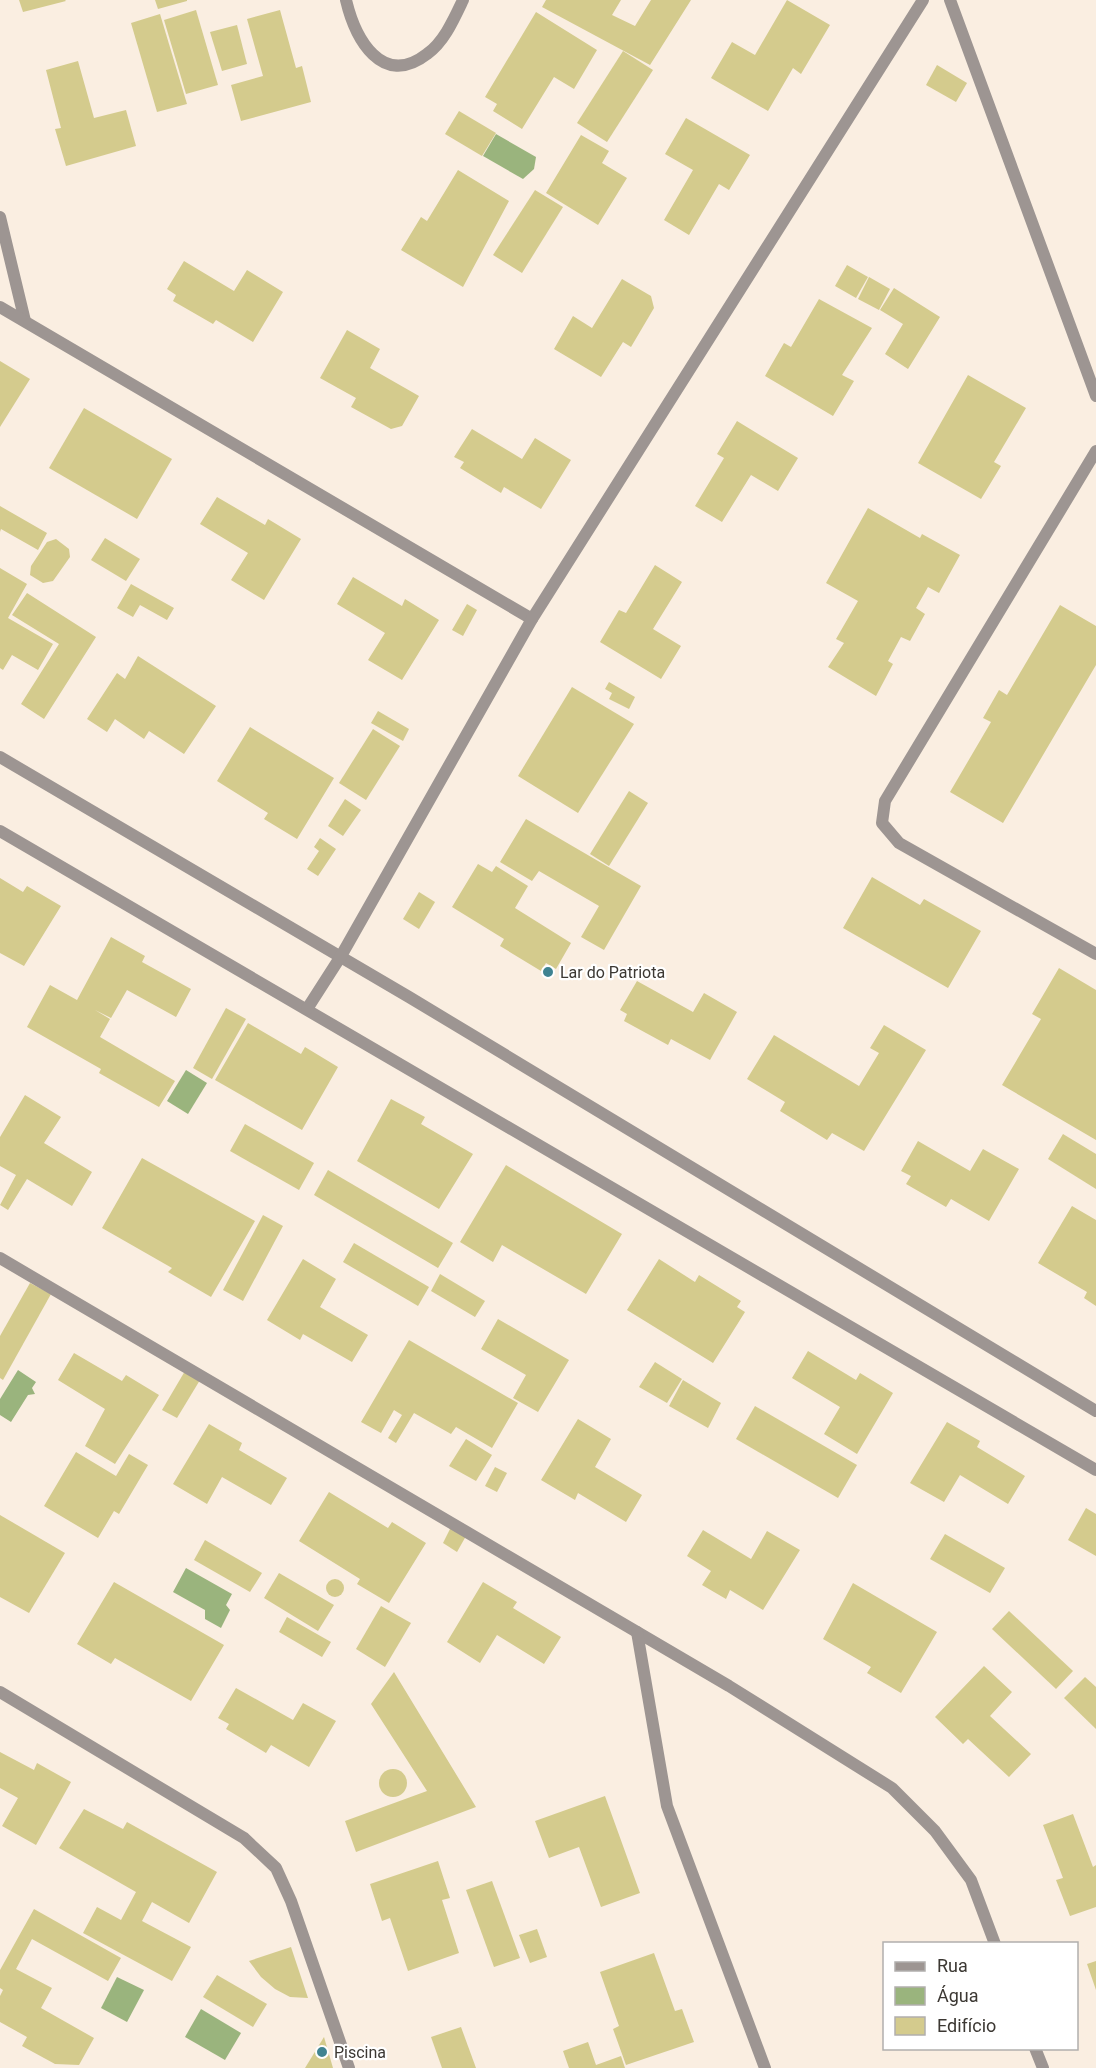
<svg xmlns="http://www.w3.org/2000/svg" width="1096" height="2068" font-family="Roboto,sans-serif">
  <rect width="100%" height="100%" fill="#faeee1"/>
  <!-- water -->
  <g fill="#9ab47d">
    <path d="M496,134l40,23 -2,12 -11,10 -40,-23z"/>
    <path d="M186,1070l21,13 -19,31 -21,-13z"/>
    <path d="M18,1370l18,12 -4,6 3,6 -7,1 -17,27 -11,-7v-16z"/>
    <path d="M186,1568l46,26 -6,11 4,5 -9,18 -16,-9v-9l-32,-18z"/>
    <path d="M117,1977l27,13 -17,32 -26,-14z"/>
    <path d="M201,2009l40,24 -16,27 -40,-23z"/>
  </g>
  <!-- building -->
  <g fill="#d4cb8d">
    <path d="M19,0h46l1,1 -43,11z"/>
    <path d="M155,0h32v1l-29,8z"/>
    <path d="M546,0h75l-9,15 23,11 16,-26h40l-41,65 -108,-58z"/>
    <path d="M787,0l43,25 -29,49 -8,-6 -25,43 -57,-33 21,-36 23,13z"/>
    <path d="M196,10l22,75 -32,9 -22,-74z"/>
    <path d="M280,10l16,58 6,-2 9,36 -70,19 -10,-36 32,-9 -16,-57z"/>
    <path d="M536,12l61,38 -23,39 -20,-12 -32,52 -29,-18 4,-7 -12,-7z"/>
    <path d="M160,14l27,90 -30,8 -26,-89z"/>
    <path d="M237,25l10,39 -25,7 -12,-39z"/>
    <path d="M623,51l30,19 -46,72 -30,-19z"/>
    <path d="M78,61l16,57 32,-8 10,36 -70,20 -11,-37 6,-1 -15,-58z"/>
    <path d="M937,65l30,18 -11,19 -30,-17z"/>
    <path d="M459,111l37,22 -14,23 -37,-22z"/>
    <path d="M686,118l64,37 -21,35 -10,-6 -30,51 -25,-15 29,-50 -28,-16z"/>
    <path d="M581,135l28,16 -7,12 25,15 -29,47 -52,-32z"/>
    <path d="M458,170l51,31 -46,86 -62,-37 20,-33 6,4z"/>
    <path d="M535,190l28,17 -41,66 -29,-18z"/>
    <path d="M184,261l50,30 13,-21 36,22 -30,50 -37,-22 -3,4 -40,-23 3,-6 -9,-6z"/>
    <path d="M847,265l21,12 -12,21 -21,-12z"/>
    <path d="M869,277l21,12 -11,21 -21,-11z"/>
    <path d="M622,279l29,17 3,12 -23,39 -8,-5 -22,35 -47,-28 19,-33 19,12z"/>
    <path d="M894,288l46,29 -32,52 -23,-15 18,-30 -23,-14z"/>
    <path d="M819,299l53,29 -30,47 12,6 -21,35 -68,-40 19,-33 7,4z"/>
    <path d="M347,330l33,19 -10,19 49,28 -17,30 -11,3 -40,-22 5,-9 -36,-20z"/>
    <path d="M0,361l30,18 -30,48z"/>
    <path d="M968,375l58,33 -32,54 7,4 -20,33 -63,-36z"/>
    <path d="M84,408l88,51 -35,60 -88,-51z"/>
    <path d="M737,421l61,37 -20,33 -27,-16 -29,47 -27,-16 29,-48 -7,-4z"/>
    <path d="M472,429l50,30 13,-21 36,22 -30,49 -37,-22 -3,6 -41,-25 4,-6 -10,-5z"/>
    <path d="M217,497l48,28 3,-6 33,20 -37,61 -33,-20 17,-27 -48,-29z"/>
    <path d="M0,506l47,27 -9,17 -37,-21 -1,3z"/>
    <path d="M868,508l52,30 2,-4 38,21 -21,38 -11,-6 -12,21 9,6 -15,27 -9,-4 -13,24 5,3 -17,32 -48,-29 16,-24 -8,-4 22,-38 -32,-18z"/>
    <path d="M105,538l35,21 -14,22 -35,-21z"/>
    <path d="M56,539l13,10 1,8 -17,24 -10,2 -13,-8 1,-9 16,-24z"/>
    <path d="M655,565l27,17 -29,47 28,17 -20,33 -61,-37 19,-32 7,3z"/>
    <path d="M0,568l27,16 -19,34 45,26 -15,26 -26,-15 -9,15 -3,-2z"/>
    <path d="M353,577l49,29 3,-7 34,21 -37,60 -34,-20 17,-27 -48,-29z"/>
    <path d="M131,584l43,24 -7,12 -27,-15 -7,12 -16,-9z"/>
    <path d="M27,593l69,44 -52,82 -23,-15 38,-60 -47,-29z"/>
    <path d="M467,604l10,6 -14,26 -11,-6z"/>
    <path d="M1060,605l36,21v39l-93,158 -53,-31 41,-70 -8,-4 16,-28 8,5z"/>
    <path d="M138,656l78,50 -32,48 -35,-23 -5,8 -29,-20 -8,13 -20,-13 30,-46 8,6z"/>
    <path d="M609,682l26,15 -6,12 -20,-10 3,-6 -7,-4z"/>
    <path d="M572,687l62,37 -56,89 -60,-37z"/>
    <path d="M378,711l31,18 -6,12 -32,-18z"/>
    <path d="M250,727l84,51 -37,61 -33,-20 4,-6 -51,-32z"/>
    <path d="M373,729l27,17 -34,54 -27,-17z"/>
    <path d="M629,791l19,12 -39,63 -19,-12z"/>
    <path d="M345,799l16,11 -18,26 -15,-10z"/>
    <path d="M526,819l115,67 -37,64 -23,-13 18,-31 -60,-35 -7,10 -32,-19z"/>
    <path d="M320,838l16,11 -18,27 -11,-7 12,-18 -5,-4z"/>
    <path d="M478,864l14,8 4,-6 32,20 -13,22 56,35 -15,26 -10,-6 -5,8 -41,-25 4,-7 -52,-32z"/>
    <path d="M872,877l48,28 4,-6 57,32 -33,57 -105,-60z"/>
    <path d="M0,878l23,14 4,-6 34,20 -37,60 -24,-13z"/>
    <path d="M419,892l16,10 -16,27 -16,-10z"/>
    <path d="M111,937l34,19 -3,6 49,27 -15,28 -49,-27 -16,28 -16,-8 15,9 -10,18 75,44 -16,26 -60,-34 2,-4 -74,-42 23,-42 27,15z"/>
    <path d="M1059,968l37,22v150l-94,-55 39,-66 -9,-5z"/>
    <path d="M637,981l56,31 11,-19 33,19 -27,48 -39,-21 -3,6 -44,-24 3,-7 -7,-4z"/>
    <path d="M226,1008l20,11 -34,60 -19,-11z"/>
    <path d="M248,1023l53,31 4,-7 33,20 -36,63 -87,-50z"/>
    <path d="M884,1025l42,25 -62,101 -32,-18 -5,7 -47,-29 5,-9 -38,-23 27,-44 85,51 20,-33 -9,-5z"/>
    <path d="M25,1095l36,22 -17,26 48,29 -20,34 -45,-27 -19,31 -8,-5 16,-30 -16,-9v-29z"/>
    <path d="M391,1099l34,18 -4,7 52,30 -34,55 -82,-48z"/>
    <path d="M245,1124l69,39 -15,27 -69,-39z"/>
    <path d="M1063,1134l33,20v35l-48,-30z"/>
    <path d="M918,1141l52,30 13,-22 36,20 -30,52 -38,-22 -5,8 -40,-23 5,-8 -10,-5z"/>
    <path d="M142,1158l113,63 -44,76 -43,-25 4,-4 -70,-40z"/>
    <path d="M506,1165l116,69 -36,60 -84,-49 -9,17 -33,-20z"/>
    <path d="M328,1170l125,73 -15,25 -124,-73z"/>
    <path d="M1072,1206l24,14v86l-12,-8 3,-6 -49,-29z"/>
    <path d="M263,1215l20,11 -40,75 -20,-11z"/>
    <path d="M354,1243l75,44 -11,19 -75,-44z"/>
    <path d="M303,1259l33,20 -16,28 48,28 -16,27 -49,-28 -3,6 -33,-20z"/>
    <path d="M659,1259l36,23 4,-7 42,26 -4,6 8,5 -32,51 -86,-53z"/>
    <path d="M440,1274l45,27 -10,16 -44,-26z"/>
    <path d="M30,1283l21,11 -48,86 -3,-2v-42z"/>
    <path d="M498,1319l71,41 -31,52 -25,-14 13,-23 -45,-26z"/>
    <path d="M409,1340l109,63 -26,45 -36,-21 -5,7 -37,-21 -18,30 -8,-5 14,-23 -8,-5 -13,23 -20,-11z"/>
    <path d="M808,1351l48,29 4,-7 33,20 -36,61 -33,-20 16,-27 -48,-29z"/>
    <path d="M74,1353l48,28 4,-6 33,20 -44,69 -30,-18 20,-37 -47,-29z"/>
    <path d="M655,1362l27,17 -15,24 -28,-16z"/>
    <path d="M185,1371l15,9 -23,38 -15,-8z"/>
    <path d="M683,1380l38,23 -13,25 -39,-22z"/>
    <path d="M755,1406l102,59 -19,33 -102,-59z"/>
    <path d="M578,1419l33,20 -16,28 47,28 -16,27 -48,-29 -3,7 -34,-20z"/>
    <path d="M947,1422l33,19 -3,6 48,29 -17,28 -48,-29 -16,27 -34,-19z"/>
    <path d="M209,1424l33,19 -3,7 48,28 -16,27 -49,-28 -15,27 -34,-20z"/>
    <path d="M466,1439l26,16 -16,26 -27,-15z"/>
    <path d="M76,1452l40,24 13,-22 19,11 -29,49 -5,-3 -16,27 -54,-32z"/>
    <path d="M495,1467l12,6 -10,19 -12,-6z"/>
    <path d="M329,1492l59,36 4,-6 34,21 -37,60 -32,-19 3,-5 -61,-38z"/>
    <path d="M1086,1508l10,6v42l-28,-16z"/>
    <path d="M0,1515l65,38 -36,60 -29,-16z"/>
    <path d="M451,1527l15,9 -9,16 -14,-9z"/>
    <path d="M703,1530l48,29 16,-28 33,19 -37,60 -33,-20 -4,9 -24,-14 9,-14 -24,-15z"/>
    <path d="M945,1534l60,34 -15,25 -60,-34z"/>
    <path d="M205,1540l57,33 -12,19 -56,-32z"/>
    <path d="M279,1573l55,32 -16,26 -54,-33z"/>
    <circle cx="335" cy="1588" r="9"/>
    <path d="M114,1582l110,63 -33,56 -76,-43 -4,6 -34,-20z"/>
    <path d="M483,1582l34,20 -4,6 48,29 -17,27 -47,-29 -17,28 -33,-21z"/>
    <path d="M853,1583l84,49 -36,61 -34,-20 4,-6 -48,-28z"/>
    <path d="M381,1606l30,17 -26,44 -29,-18z"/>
    <path d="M1009,1611l64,60 -17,18 -64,-60z"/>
    <path d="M287,1617l44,25 -9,15 -43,-25z"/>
    <path d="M984,1666l28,26 -22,24 41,38 -22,23 -41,-38 -5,5 -28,-27z"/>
    <path d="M394,1672l82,135 -120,45 -11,-31 82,-30 -56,-87z"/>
    <path d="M1085,1677l11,10v42l-32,-31z"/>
    <path d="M236,1688l57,32 10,-17 33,18 -27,46 -38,-22 -5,8 -40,-24 3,-5 -11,-6z"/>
    <path d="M0,1752l34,18 3,-7 34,19 -35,63 -34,-19 16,-28 -18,-10z"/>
    <circle cx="393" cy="1783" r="14"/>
    <path d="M605,1796l35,97 -39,14 -22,-60 -30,11 -14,-37z"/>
    <path d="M84,1809l39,20 4,-7 90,50 -28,51 -37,-21 -10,19 49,26 -19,34 -89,-48 14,-26 24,13 15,-28 -77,-44z"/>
    <path d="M1073,1814l20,53 3,-2v42l-26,9 -14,-36 7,-2 -20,-53z"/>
    <path d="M438,1861l12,37 -8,2 17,53 -51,18 -18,-53 -8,3 -12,-37z"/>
    <path d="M492,1881l28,77 -26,9 -28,-77z"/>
    <path d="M34,1909l87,49 -13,23 -76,-42 -16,30 36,19 -11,20 53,30 -15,27 -24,-1 -33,-18 5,-9 -27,-15v-26l3,-6 -3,-2v-18z"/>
    <path d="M537,1929l10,28 -17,6 -11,-28z"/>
    <path d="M291,1947l17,51 -18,-1 -15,-8 -14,-12 -12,-16z"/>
    <path d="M654,1953l21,58 7,-2 12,33 -68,23 -13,-36 6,-3 -19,-54z"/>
    <path d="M1096,1961v29l-9,-26z"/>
    <path d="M217,1975l50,29 -14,23 -50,-30z"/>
    <path d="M461,2027l15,41h-34l-11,-31z"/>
    <path d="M324,2037l9,31h-28z"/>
    <path d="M588,2042l8,23 25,-9 4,12h-56l-6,-17z"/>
  </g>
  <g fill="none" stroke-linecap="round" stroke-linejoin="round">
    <!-- minor -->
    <g stroke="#9d9592" stroke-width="12">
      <path d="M346,0c9,38 36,89 81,54 17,-12 27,-35 36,-54"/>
      <path d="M950,0l146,396"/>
      <path d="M0,217l25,104"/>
      <path d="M0,307l532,312"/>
      <path d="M1096,451l-211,350 -3,22 17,20 197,111"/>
      <path d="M0,757l409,240 687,414"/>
      <path d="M0,831l1096,639"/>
      <path d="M307,1009l34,-53 191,-337 391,-619"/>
      <path d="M0,1258l729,428 163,102 43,43 36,49 24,64"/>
      <path d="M637,1632l30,174 98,262"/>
      <path d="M0,1692l244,146 32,30 15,33 58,167"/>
      <path d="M1035,2048l8,20"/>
    </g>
  </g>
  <!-- markers -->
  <g fill="#3f8391" stroke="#fff" stroke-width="2">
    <circle cx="548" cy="972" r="6"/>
    <circle cx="322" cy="2052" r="6"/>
  </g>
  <g text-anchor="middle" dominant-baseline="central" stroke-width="4.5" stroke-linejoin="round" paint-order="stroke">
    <!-- poi labels -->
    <g font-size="16" fill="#3c3833" stroke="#fff" text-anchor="start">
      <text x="560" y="972">Lar do Patriota</text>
      <text x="334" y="2052">Piscina</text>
    </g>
  </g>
  <!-- legend -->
  <rect x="883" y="1942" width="195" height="108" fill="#ffffff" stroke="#b1afad" stroke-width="1.5"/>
  <rect x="895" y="1962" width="30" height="9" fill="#9d9592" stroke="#b1afad" stroke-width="1.5"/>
  <text x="937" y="1972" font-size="18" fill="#3c3833">Rua</text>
  <rect x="895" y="1987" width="30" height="18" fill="#9ab47d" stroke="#b1afad" stroke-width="1.5"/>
  <text x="937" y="2002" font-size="18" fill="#3c3833">Água</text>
  <rect x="895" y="2017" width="30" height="18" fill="#d4cb8d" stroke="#b1afad" stroke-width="1.5"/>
  <text x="937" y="2032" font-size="18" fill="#3c3833">Edifício</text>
</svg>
